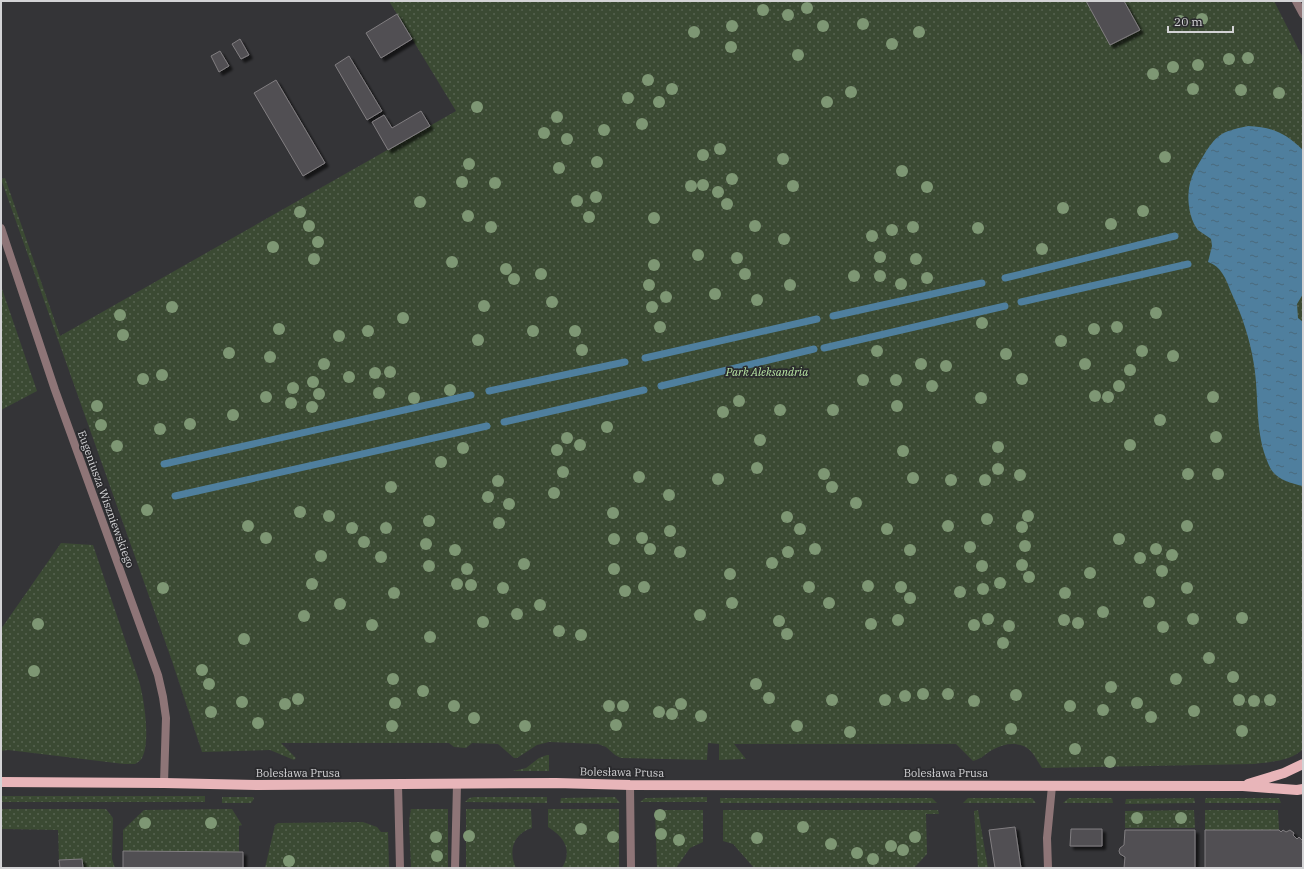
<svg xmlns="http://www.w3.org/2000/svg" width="1304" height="869" font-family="'IBM Plex Serif',serif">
  <defs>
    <pattern id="green-dots" width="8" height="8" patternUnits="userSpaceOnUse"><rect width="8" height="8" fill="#3b4a33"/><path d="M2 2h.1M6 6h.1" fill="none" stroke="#566350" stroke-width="1.8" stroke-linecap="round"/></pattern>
    <pattern id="water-ripples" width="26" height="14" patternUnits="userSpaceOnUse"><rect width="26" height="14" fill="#4f7f9e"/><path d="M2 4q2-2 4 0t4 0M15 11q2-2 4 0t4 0" fill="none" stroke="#49697d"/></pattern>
    <filter id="shadow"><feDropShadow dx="3.5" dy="3.5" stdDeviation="1" flood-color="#0009"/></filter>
  </defs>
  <rect width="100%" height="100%" fill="#343437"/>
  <!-- green -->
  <g fill="url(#green-dots)">
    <path d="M389,1h885l29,57v691c-11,12 -34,13 -49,15l-212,4c-9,-14 -12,-24 -30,-24 -6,0 -12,2 -18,5 -8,4 -12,10 -21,12l-17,-17h-222l12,15 -27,1v-16l-11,-1 -1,17 -86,-2 -6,-3 -9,-8 -8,-3 -49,-2 -12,3 -20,13h-3l-16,-14 -26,-1 -6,5 -12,-1 -5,-4h-168l15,15 -2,2 -24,-10 -68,2 -30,-91 -171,-482 4,-1 55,158 396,-225z"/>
    <path d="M1,286l36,105 -36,19z"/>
    <path d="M61,543l32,2 46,136c5,17 12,62 3,77 -1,2 -5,5 -7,6h-11l-116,-14 -7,1v-122z"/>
    <path d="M547,755h2v16h-36l13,-3 13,-10z"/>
    <rect x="1" y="796" width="204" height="6"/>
    <path d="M222,797h31l1,2 -3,4h-29z"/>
    <path d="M474,797h73v6l-82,-1 4,-4z"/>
    <path d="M615,797l5,6h-60l1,-5z"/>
    <path d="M707,797v5h-67l5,-4z"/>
    <path d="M720,798h212l5,5h-217z"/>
    <path d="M968,798h64l4,5h-73z"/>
    <path d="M1069,798h43l1,5h-50z"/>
    <path d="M1194,798l1,5 -70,1 1,-5z"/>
    <path d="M1206,798h73l2,5h-76v-3z"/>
    <path d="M1,809h105l7,9 -1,41 3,9h-32l-1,-9 -23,1 -1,-30 -57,-1z"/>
    <path d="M232,809l10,16 -3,1v26l-116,-1v-21l21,-20z"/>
    <path d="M411,809h37v59h-37l-2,-47z"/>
    <path d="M466,809h65l1,19c-19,6 -24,23 -16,40h-50z"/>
    <path d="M548,809h71v59h-57c11,-18 2,-31 -14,-41z"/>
    <path d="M655,810h48v32l-13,6 -14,20h-19z"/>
    <path d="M723,810h215l1,4h-13l1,40 -13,14h-160l-21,-24 -10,-3z"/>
    <path d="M978,810l10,58h-10l-4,-57z"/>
    <path d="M1194,810l1,18h-70v-17z"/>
    <path d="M1205,810h73l1,20h-74z"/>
    <path d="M363,822l14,5 4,5h7l1,36h-124l10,-43 3,-2z"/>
  </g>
  <!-- water -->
  <path fill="url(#water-ripples)" d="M1248,126c25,1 37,7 55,24v144l-6,10 1,14 5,4v164c-10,-2 -24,-6 -30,-14 -3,-3 -5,-9 -7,-14 -11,-30 -7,-62 -12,-93 -4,-26 -12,-50 -23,-73 -5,-13 -10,-26 -23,-30l4,-16 -1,-7c-4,-3 -9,-6 -13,-9 -10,-12 -12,-36 -7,-50 2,-8 7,-15 11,-22 5,-8 11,-19 20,-24 7,-4 17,-6 26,-8z"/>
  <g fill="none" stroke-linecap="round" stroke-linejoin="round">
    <!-- stream -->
    <g stroke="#4f7f9e" stroke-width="7">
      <path d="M1005,278l170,-42"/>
      <path d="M1021,302l167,-38"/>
      <path d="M833,316l149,-33"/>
      <path d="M824,348l181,-42"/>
      <path d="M645,358l172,-39"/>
      <path d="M661,386l153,-37"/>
      <path d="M489,391l136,-29"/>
      <path d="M504,422l140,-32"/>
      <path d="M164,464l307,-69"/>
      <path d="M175,496l312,-70"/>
    </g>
  </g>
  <!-- building -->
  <g fill="#514f52" stroke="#817e81" filter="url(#shadow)">
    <path d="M1086,1h38l16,29 -30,15z"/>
    <path d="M397,14l15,25 -31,19 -15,-25z"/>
    <path d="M240,39l9,16 -8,4 -9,-15z"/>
    <path d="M220,51l9,15 -10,6 -8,-16z"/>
    <path d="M349,56l33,55 -15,9 -32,-55z"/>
    <path d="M276,80l49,83 -22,13 -49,-83z"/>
    <path d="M421,111l9,15 -42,24 -16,-28 12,-7 8,13z"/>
    <path d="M1015,827l6,41h-26l-6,-38z"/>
    <path d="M1071,829h31v17h-32z"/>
    <path d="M1125,830h70v38h-71l1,-11 -5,-3 -1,-3 1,-3 4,-3z"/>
    <path d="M1205,830h74l2,2 2,-2 3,2 4,-2 4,3 -1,2 4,4 2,-2 4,4 -1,2 1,1v24h-98z"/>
    <path d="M123,851l120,1v16h-120z"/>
    <path d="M82,859l1,9h-23l-1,-8z"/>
  </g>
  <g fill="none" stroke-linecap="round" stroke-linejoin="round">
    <!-- service -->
    <g stroke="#8e7577" stroke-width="8">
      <path d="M398,784l2,84"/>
      <path d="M630,785l1,83"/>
      <path d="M455,868l2,-84"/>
      <path d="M1048,868l-1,-30 5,-52"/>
    </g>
    <!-- minor -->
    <g stroke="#8e7577" stroke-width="8">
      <path d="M1296,1l7,13"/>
      <path d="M1,228l54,162 103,285 5,22 3,21 -2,65"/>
    </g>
    <!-- primary -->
    <g stroke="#e8b5b9" stroke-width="10">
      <path d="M1,782l163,1 95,2 297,-2 74,2 613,1 54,4 6,-1"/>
      <path d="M1248,784l36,-11 19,-9"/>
    </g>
  </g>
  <!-- trees -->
  <g fill="#7e9774">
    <circle cx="807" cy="8" r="6"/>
    <circle cx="763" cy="10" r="6"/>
    <circle cx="788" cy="15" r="6"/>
    <circle cx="1202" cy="19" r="6"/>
    <circle cx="1180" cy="21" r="6"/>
    <circle cx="863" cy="24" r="6"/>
    <circle cx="732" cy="26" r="6"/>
    <circle cx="823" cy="26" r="6"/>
    <circle cx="694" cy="32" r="6"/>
    <circle cx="919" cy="32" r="6"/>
    <circle cx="892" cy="44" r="6"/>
    <circle cx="731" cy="47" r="6"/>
    <circle cx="798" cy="55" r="6"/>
    <circle cx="1248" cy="58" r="6"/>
    <circle cx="1229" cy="59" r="6"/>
    <circle cx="1198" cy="65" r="6"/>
    <circle cx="1173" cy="67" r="6"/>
    <circle cx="1153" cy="74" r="6"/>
    <circle cx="648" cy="80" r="6"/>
    <circle cx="672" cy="89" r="6"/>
    <circle cx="1193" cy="89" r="6"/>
    <circle cx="1241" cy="90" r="6"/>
    <circle cx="851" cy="92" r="6"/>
    <circle cx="1279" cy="93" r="6"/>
    <circle cx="628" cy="98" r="6"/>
    <circle cx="659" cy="102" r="6"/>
    <circle cx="827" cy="102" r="6"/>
    <circle cx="477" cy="107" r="6"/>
    <circle cx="557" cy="117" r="6"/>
    <circle cx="642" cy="124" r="6"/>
    <circle cx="604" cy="130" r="6"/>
    <circle cx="544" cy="133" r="6"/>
    <circle cx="567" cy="139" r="6"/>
    <circle cx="720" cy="149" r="6"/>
    <circle cx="703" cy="155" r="6"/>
    <circle cx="1165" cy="157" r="6"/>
    <circle cx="783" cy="159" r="6"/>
    <circle cx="597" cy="162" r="6"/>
    <circle cx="469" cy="164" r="6"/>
    <circle cx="559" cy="168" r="6"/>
    <circle cx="902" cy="171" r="6"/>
    <circle cx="732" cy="179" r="6"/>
    <circle cx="462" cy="182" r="6"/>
    <circle cx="495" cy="183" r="6"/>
    <circle cx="703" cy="185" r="6"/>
    <circle cx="691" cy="186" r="6"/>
    <circle cx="793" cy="186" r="6"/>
    <circle cx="927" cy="187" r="6"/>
    <circle cx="718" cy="192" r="6"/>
    <circle cx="596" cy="197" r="6"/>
    <circle cx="577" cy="201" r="6"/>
    <circle cx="420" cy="202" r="6"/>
    <circle cx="727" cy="204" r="6"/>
    <circle cx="1063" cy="208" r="6"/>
    <circle cx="1143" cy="211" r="6"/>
    <circle cx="300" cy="212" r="6"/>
    <circle cx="468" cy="216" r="6"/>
    <circle cx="589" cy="217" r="6"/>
    <circle cx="654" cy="218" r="6"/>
    <circle cx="1111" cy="224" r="6"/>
    <circle cx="309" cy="226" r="6"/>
    <circle cx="755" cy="226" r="6"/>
    <circle cx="491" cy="227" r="6"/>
    <circle cx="913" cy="227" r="6"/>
    <circle cx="978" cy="228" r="6"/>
    <circle cx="892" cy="230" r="6"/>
    <circle cx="872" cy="236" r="6"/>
    <circle cx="784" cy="239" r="6"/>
    <circle cx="318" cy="242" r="6"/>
    <circle cx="273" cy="247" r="6"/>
    <circle cx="1042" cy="249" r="6"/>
    <circle cx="698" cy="255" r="6"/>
    <circle cx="880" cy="257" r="6"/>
    <circle cx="737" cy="258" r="6"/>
    <circle cx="314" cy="259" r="6"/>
    <circle cx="916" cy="259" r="6"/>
    <circle cx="452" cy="262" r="6"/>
    <circle cx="654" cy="265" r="6"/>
    <circle cx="506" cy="269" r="6"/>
    <circle cx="541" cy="274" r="6"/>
    <circle cx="745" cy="274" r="6"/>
    <circle cx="854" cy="276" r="6"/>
    <circle cx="880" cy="276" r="6"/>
    <circle cx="927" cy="278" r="6"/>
    <circle cx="514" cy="279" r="6"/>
    <circle cx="901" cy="284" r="6"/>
    <circle cx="649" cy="285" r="6"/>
    <circle cx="790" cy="285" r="6"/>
    <circle cx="715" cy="294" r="6"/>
    <circle cx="666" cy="297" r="6"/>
    <circle cx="757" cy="300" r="6"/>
    <circle cx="552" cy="302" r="6"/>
    <circle cx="484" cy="306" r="6"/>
    <circle cx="172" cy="307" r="6"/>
    <circle cx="652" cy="307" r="6"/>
    <circle cx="1156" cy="313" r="6"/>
    <circle cx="120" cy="315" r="6"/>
    <circle cx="403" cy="318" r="6"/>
    <circle cx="982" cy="323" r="6"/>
    <circle cx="660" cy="327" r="6"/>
    <circle cx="1117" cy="327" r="6"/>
    <circle cx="279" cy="329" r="6"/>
    <circle cx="1094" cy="329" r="6"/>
    <circle cx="368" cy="331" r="6"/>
    <circle cx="533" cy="331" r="6"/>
    <circle cx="575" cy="331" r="6"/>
    <circle cx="123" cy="335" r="6"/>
    <circle cx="339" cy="336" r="6"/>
    <circle cx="478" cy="340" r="6"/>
    <circle cx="1061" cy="341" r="6"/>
    <circle cx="582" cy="350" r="6"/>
    <circle cx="877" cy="351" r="6"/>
    <circle cx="1142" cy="351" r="6"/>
    <circle cx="229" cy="353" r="6"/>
    <circle cx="1006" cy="354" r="6"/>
    <circle cx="1173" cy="356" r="6"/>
    <circle cx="270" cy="357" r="6"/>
    <circle cx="324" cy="364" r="6"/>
    <circle cx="921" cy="364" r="6"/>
    <circle cx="1085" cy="364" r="6"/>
    <circle cx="946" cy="366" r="6"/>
    <circle cx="1130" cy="370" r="6"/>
    <circle cx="390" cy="372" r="6"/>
    <circle cx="375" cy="373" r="6"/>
    <circle cx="162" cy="375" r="6"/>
    <circle cx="349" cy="377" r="6"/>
    <circle cx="143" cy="379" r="6"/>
    <circle cx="1022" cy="379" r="6"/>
    <circle cx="863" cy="380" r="6"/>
    <circle cx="896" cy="380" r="6"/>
    <circle cx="313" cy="382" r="6"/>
    <circle cx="932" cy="386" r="6"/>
    <circle cx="1119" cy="386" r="6"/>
    <circle cx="293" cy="388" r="6"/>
    <circle cx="450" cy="390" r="6"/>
    <circle cx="379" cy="393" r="6"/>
    <circle cx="319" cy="394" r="6"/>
    <circle cx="1095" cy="396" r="6"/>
    <circle cx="266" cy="397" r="6"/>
    <circle cx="1108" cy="397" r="6"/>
    <circle cx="1213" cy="397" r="6"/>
    <circle cx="414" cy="398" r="6"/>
    <circle cx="981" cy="398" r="6"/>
    <circle cx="739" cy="401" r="6"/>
    <circle cx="291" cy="403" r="6"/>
    <circle cx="97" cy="406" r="6"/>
    <circle cx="897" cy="406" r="6"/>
    <circle cx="312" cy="407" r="6"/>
    <circle cx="780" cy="410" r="6"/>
    <circle cx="833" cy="410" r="6"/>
    <circle cx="723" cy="412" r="6"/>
    <circle cx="233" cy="415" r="6"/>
    <circle cx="1160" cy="420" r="6"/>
    <circle cx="190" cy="424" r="6"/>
    <circle cx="101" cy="425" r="6"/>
    <circle cx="607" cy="427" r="6"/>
    <circle cx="160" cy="429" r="6"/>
    <circle cx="1216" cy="437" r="6"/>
    <circle cx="567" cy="438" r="6"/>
    <circle cx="760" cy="440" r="6"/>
    <circle cx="580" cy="445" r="6"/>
    <circle cx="1130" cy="445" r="6"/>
    <circle cx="117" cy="446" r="6"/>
    <circle cx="998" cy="447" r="6"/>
    <circle cx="463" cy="448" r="6"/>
    <circle cx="557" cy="450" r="6"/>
    <circle cx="903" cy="451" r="6"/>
    <circle cx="441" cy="462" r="6"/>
    <circle cx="757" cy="468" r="6"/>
    <circle cx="998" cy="469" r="6"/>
    <circle cx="563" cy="472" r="6"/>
    <circle cx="824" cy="474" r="6"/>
    <circle cx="1188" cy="474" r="6"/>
    <circle cx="1218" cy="474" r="6"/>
    <circle cx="1020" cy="475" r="6"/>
    <circle cx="639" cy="477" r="6"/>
    <circle cx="913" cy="478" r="6"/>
    <circle cx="718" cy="479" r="6"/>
    <circle cx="951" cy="480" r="6"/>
    <circle cx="985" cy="480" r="6"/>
    <circle cx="498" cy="481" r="6"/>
    <circle cx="391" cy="487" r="6"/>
    <circle cx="832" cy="487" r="6"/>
    <circle cx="554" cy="493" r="6"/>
    <circle cx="669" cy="495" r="6"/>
    <circle cx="488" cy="497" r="6"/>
    <circle cx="856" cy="503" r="6"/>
    <circle cx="509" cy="504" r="6"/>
    <circle cx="147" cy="510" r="6"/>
    <circle cx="300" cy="512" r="6"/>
    <circle cx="613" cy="513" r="6"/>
    <circle cx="329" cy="516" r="6"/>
    <circle cx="1028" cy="516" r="6"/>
    <circle cx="787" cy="517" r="6"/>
    <circle cx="987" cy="519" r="6"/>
    <circle cx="429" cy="521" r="6"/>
    <circle cx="499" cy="523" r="6"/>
    <circle cx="248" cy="526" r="6"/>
    <circle cx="948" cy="526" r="6"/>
    <circle cx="1187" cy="526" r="6"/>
    <circle cx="1022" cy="527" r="6"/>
    <circle cx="352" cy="528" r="6"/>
    <circle cx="386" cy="528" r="6"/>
    <circle cx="800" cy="529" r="6"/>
    <circle cx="887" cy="529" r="6"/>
    <circle cx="670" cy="531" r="6"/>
    <circle cx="266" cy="538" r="6"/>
    <circle cx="642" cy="538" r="6"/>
    <circle cx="614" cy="539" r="6"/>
    <circle cx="1119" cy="539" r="6"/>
    <circle cx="364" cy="542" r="6"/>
    <circle cx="426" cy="544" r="6"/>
    <circle cx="1025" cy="546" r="6"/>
    <circle cx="970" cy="547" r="6"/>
    <circle cx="650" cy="549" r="6"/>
    <circle cx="815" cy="549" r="6"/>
    <circle cx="1156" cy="549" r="6"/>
    <circle cx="455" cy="550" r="6"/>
    <circle cx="910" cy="550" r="6"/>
    <circle cx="680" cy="552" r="6"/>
    <circle cx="788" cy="552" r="6"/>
    <circle cx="1172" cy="555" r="6"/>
    <circle cx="321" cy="556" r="6"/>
    <circle cx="381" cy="557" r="6"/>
    <circle cx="1140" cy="558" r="6"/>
    <circle cx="772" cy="563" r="6"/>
    <circle cx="524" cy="564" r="6"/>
    <circle cx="1022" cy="565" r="6"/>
    <circle cx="429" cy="566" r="6"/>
    <circle cx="982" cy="566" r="6"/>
    <circle cx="467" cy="569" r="6"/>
    <circle cx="614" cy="569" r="6"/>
    <circle cx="1162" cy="571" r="6"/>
    <circle cx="1090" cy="573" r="6"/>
    <circle cx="730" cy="574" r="6"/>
    <circle cx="1029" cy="577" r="6"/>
    <circle cx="1000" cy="583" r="6"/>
    <circle cx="312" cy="584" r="6"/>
    <circle cx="457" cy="584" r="6"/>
    <circle cx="471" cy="585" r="6"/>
    <circle cx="868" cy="586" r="6"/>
    <circle cx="644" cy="587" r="6"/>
    <circle cx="809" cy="587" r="6"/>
    <circle cx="901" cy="587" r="6"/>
    <circle cx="163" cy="588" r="6"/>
    <circle cx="503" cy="588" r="6"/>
    <circle cx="1187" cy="588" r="6"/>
    <circle cx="983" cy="589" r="6"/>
    <circle cx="625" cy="591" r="6"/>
    <circle cx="960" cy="592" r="6"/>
    <circle cx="394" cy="593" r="6"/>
    <circle cx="1065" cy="593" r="6"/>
    <circle cx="910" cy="598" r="6"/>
    <circle cx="1149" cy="602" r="6"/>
    <circle cx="732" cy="603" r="6"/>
    <circle cx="829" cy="603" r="6"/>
    <circle cx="340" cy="604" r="6"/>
    <circle cx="540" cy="605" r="6"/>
    <circle cx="1103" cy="612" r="6"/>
    <circle cx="517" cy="614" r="6"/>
    <circle cx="700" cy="615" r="6"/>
    <circle cx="304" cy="616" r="6"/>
    <circle cx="1242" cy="618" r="6"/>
    <circle cx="988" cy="619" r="6"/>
    <circle cx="1193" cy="619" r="6"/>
    <circle cx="898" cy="620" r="6"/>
    <circle cx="1064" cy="620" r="6"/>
    <circle cx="779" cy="621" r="6"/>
    <circle cx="483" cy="622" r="6"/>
    <circle cx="1078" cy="623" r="6"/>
    <circle cx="38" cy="624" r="6"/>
    <circle cx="871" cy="624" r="6"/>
    <circle cx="372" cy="625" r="6"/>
    <circle cx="974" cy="625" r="6"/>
    <circle cx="1009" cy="626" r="6"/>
    <circle cx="1163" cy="627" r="6"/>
    <circle cx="559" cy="631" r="6"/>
    <circle cx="787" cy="634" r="6"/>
    <circle cx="581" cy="635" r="6"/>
    <circle cx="430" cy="637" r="6"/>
    <circle cx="244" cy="639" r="6"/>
    <circle cx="1003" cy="643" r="6"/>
    <circle cx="1209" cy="658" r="6"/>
    <circle cx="202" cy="670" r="6"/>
    <circle cx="34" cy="671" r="6"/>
    <circle cx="1233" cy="677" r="6"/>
    <circle cx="393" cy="679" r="6"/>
    <circle cx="1176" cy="679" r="6"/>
    <circle cx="209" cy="684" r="6"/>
    <circle cx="756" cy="684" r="6"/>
    <circle cx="1111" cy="687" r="6"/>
    <circle cx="423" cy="691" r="6"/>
    <circle cx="923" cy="694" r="6"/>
    <circle cx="948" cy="694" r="6"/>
    <circle cx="1016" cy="695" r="6"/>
    <circle cx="905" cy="696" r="6"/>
    <circle cx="769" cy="698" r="6"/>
    <circle cx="298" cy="699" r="6"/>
    <circle cx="832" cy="700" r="6"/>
    <circle cx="885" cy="700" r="6"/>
    <circle cx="1239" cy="700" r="6"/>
    <circle cx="1270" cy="700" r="6"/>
    <circle cx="974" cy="701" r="6"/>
    <circle cx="1254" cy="701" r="6"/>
    <circle cx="242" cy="702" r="6"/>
    <circle cx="395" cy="703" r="6"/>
    <circle cx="1137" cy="703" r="6"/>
    <circle cx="285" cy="704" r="6"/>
    <circle cx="681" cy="704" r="6"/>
    <circle cx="454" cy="706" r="6"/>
    <circle cx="609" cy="706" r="6"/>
    <circle cx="623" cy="706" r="6"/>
    <circle cx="1070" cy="706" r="6"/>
    <circle cx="1103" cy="710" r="6"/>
    <circle cx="1194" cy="711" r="6"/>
    <circle cx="211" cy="712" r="6"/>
    <circle cx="659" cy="712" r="6"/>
    <circle cx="672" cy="714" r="6"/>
    <circle cx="701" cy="716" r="6"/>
    <circle cx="1151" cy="717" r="6"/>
    <circle cx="474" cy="718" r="6"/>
    <circle cx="258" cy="723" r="6"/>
    <circle cx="616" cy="725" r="6"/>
    <circle cx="392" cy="726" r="6"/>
    <circle cx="525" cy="726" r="6"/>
    <circle cx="797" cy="726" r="6"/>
    <circle cx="1011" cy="729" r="6"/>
    <circle cx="1242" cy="731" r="6"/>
    <circle cx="850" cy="732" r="6"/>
    <circle cx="1075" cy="749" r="6"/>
    <circle cx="1110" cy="762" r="6"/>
    <circle cx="660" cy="815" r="6"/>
    <circle cx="1137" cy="818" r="6"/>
    <circle cx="1181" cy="818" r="6"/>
    <circle cx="145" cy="823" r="6"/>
    <circle cx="211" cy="823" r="6"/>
    <circle cx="803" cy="827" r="6"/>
    <circle cx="581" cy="829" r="6"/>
    <circle cx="661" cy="834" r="6"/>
    <circle cx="469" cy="836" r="6"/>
    <circle cx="436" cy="837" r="6"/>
    <circle cx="613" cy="837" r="6"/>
    <circle cx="915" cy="837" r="6"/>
    <circle cx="757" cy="838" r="6"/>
    <circle cx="679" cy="840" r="6"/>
    <circle cx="831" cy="844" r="6"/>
    <circle cx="891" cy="846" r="6"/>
    <circle cx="903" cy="850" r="6"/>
    <circle cx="857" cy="853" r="6"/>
    <circle cx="437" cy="856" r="6"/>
    <circle cx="873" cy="859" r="6"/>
    <circle cx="289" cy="861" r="6"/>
  </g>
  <g text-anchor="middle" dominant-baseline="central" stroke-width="3.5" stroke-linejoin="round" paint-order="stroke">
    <!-- park labels -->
    <g font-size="11" font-style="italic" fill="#bae8a5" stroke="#2a2a2d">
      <text x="767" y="372">Park Aleksandria</text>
    </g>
    <!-- street labels -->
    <g font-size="11" fill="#d3d3d5" stroke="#2a2a2d">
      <text transform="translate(106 499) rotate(70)">Eugeniusza Wiszniewskiego</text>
      <text transform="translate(622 772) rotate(1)">Bolesława Prusa</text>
      <text x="298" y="773">Bolesława Prusa</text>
      <text x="946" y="773">Bolesława Prusa</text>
    </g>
  </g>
  <!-- border -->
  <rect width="1304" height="869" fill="none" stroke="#d3d3d5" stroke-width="4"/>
  <!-- scale -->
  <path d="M1168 26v6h65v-6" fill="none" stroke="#d3d3d5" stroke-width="2"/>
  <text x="1174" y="26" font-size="12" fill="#d3d3d5" stroke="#2a2a2d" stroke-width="3" paint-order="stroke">20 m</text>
</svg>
